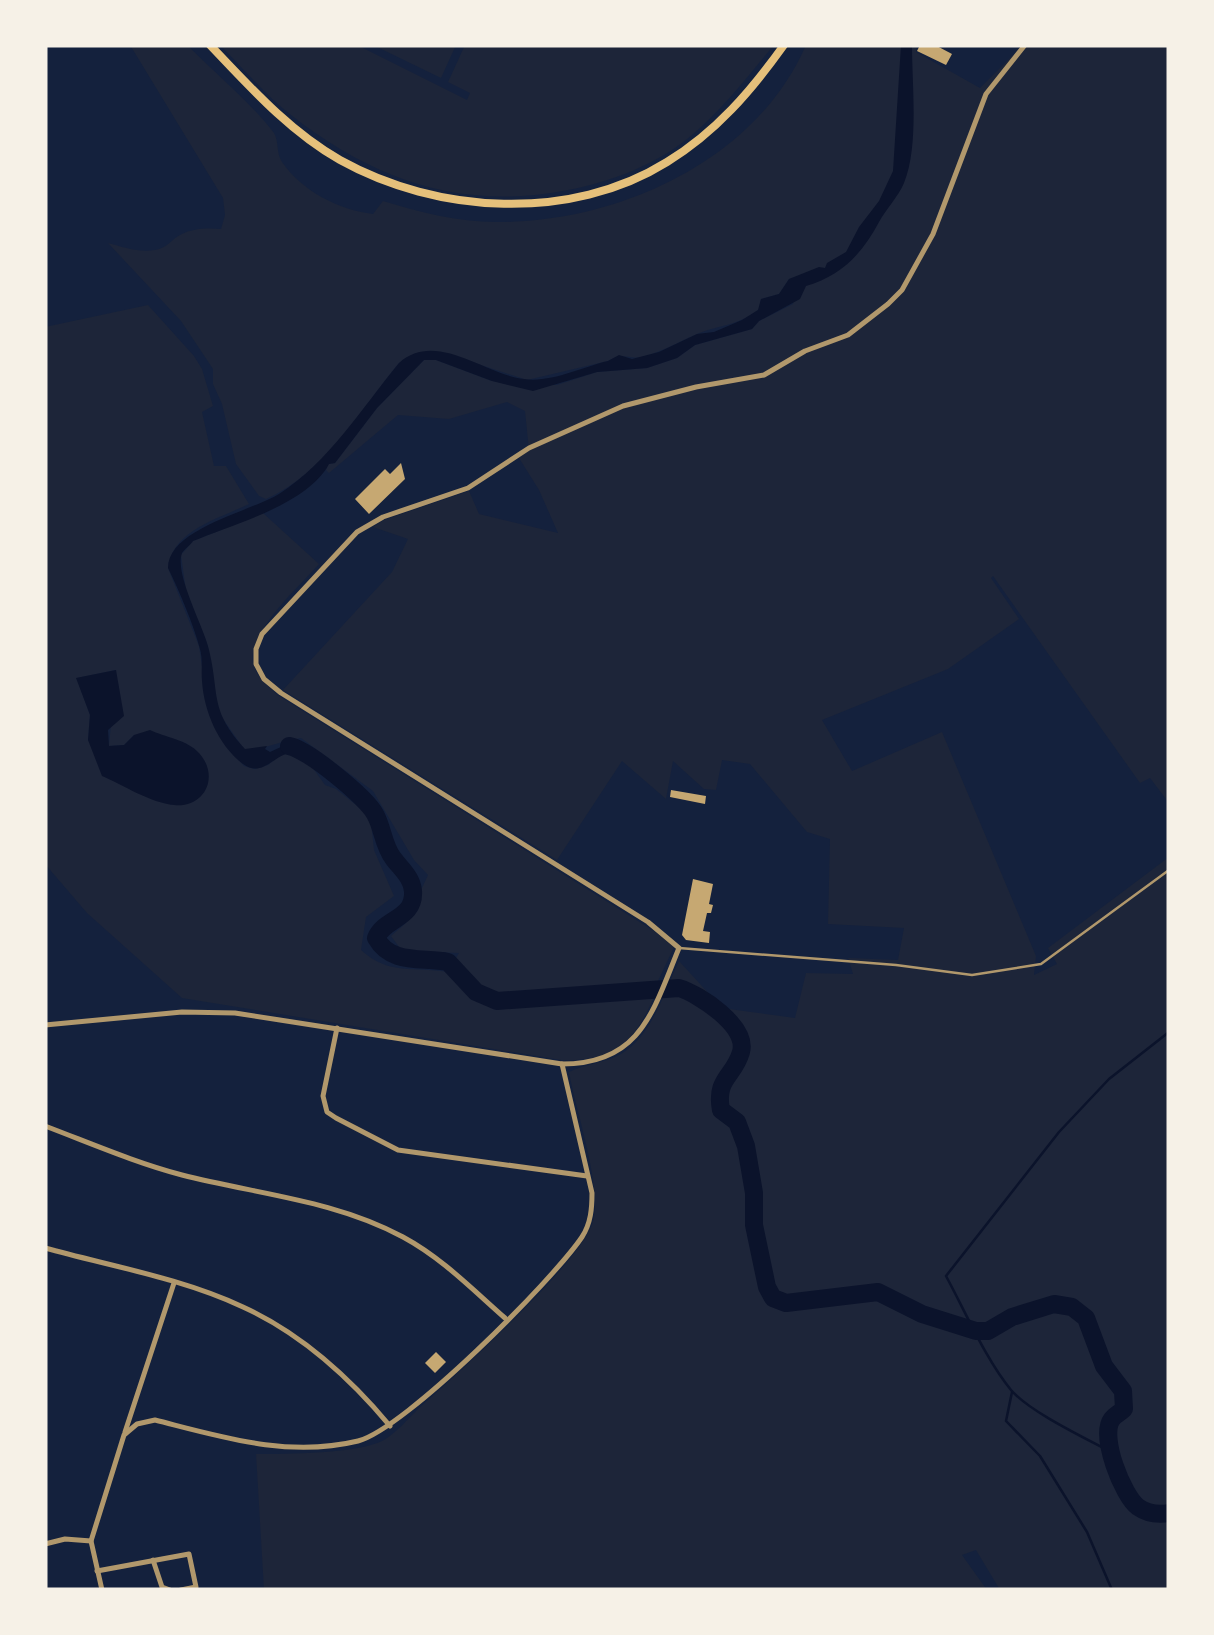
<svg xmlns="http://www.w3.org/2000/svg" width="1214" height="1635" font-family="Cabin,sans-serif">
  <rect width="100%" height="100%" fill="#14213d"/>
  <!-- green -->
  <g fill="#1d2539" fill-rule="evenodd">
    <path d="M130,45h57c25,25 67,61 87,88 5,8 2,20 8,29 20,29 57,48 91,52l10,-13c36,11 75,21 113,21 121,1 260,-61 310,-177h110v7l64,36 43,-43h146v758l-19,-25 -10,5 -147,-207 -2,2 28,41 -71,50 -126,51 30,51 90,-39 94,224 -2,19 23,-11 -9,-16 121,-91v733h-169l-24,-40 -14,5 25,35h-723l-8,-136c30,0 103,0 128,-14 12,-7 24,-21 34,-31 35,-31 166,-149 175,-188 9,-36 -17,-109 -24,-149 16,-8 36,-9 52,-18 31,-18 43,-62 58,-93l43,47 73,10 11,-45 47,1 -5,-16 50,2 6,-32 -76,-4 2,-85 -23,-7 -57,-68 -28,-4 -6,30 -12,-1 -31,-28 -7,38 -44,-38 -65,99 -274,-170 109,-118 16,-33 -35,-12 11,-7 85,-29 10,23 79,19 -19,-43 -20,-32 10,-8 -4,-39 -18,-9 -58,17 -51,-4 -69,58 -3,-3 2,-6 7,-1 42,-55 47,-48h12l56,21 65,4 40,-13 50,-4 30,-10 18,-13 57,-16 7,-8 34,-17 6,-28 -10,3 -10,15 -18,5 -2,10c-19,17 -43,16 -64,26 -17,7 -31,16 -50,21 -17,5 -20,-5 -37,5l-81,19 -74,-24 -54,7c-40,49 -74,110 -133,136l-7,-3 -23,-32 -14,-60 -9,-20v-15l-32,-48 -73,-78c15,4 31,10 47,7 13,-2 16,-11 27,-16 12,-6 26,-6 39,-5l4,-14 -2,-17zM1067,1301l-6,9 -38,7 3,-11z"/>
    <path d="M220,45h137l110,55 3,-7 -22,-11 17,-37h309c-26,31 -51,64 -82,90 -34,29 -81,47 -124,55 -107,21 -194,-10 -277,-75 -26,-20 -48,-47 -71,-70z"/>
    <path d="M373,45h83l-15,33z"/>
    <path d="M148,305l46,51 8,13 11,37 -11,6 12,54h12l23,38c-33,16 -76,26 -81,64l31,78 10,67 16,32 19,21 11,3 13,-4 15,-12 11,-2 11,6 20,28 11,4 29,23 6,10 3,28 20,46 -28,21 -5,33c29,26 51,16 87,22l11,-19 -57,-2 -11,-15 15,-13 22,-48 -14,-15 -41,-69 -72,-53c-19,2 -38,13 -57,11l-28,-40 -8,-63 -22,-55 -5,-36 12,-14 70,-28 56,51c-19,22 -76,72 -65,102 4,13 15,21 25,30l375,235 20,16 -17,36 -53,2 -1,11 51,1c-20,46 -41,65 -93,63l-379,-62 -95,-85 -42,-49v-537zM116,670l-7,76 15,-1 10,-10 53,9 -16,61 -83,-65 2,-25 -13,-37z"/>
  </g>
  <!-- water -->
  <g fill="#0b132b">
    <path d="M901,45h11c0,41 7,101 -8,138 -6,14 -18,26 -25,39 -17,32 -38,54 -73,64l-6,13 -41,22 -7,8 -57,16 -18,13 -30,10 -50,4 -64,19 -41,-10 -56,-21h-12l-47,48 -42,55 -6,1c-22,41 -96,60 -136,77 -1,2 -10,10 -11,12 -8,21 22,74 27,97 11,46 0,59 36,99l22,-3 -2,3 5,3 24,-11 19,9 -8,7c-25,-17 -38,25 -62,7 -25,-19 -39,-53 -41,-83 -1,-11 1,-21 -2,-32 -7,-26 -20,-56 -32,-81 0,-39 81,-56 111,-74 50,-32 82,-85 120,-131 37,-33 84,11 125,16 27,4 58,-12 84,-18l11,-6 13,4 27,-7 38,-18 17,-2 28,-12 16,-10 3,-11 18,-5 10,-15 30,-12 6,1 2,-5 19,-11 13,-25 20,-26 14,-30z"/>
    <path d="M116,670l8,46 -16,14 1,16 15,-1 10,-10 16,-5c14,7 38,10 49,23 21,23 6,55 -25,52 -23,-2 -51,-20 -72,-29l-14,-36 2,-25 -14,-37z"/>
  </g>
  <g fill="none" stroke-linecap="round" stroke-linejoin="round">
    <!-- stream -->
    <g stroke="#0b132b" stroke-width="2.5">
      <path d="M1012,1392l-6,29 34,35 47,76 25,58"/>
      <path d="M1109,1451c-26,-14 -79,-39 -98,-61 -25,-30 -46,-79 -65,-114l113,-144 50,-53 60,-47"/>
    </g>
    <!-- river -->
    <path stroke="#0b132b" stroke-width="18" d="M289,746c18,3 77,51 86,68 8,14 8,31 18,44 7,10 19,19 20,33 2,28 -29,27 -37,47 15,27 46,19 72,24l28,30 21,9 182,-13c20,6 69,38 62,64 -7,25 -26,26 -20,58l16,12 9,24 8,47v32l13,62 6,11 13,5 92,-11 44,22 54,17h12l24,-14 42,-13 18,3 14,11 18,48 19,25 1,18c-4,4 -9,6 -12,10 -13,17 11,77 26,88 10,7 20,8 31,6"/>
  </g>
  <!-- building -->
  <g fill="#c6a872">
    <path d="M920,45h15l17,9 -6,11 -29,-14z"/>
    <path d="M401,463l4,16 -36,35 -14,-15 30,-30 5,5z"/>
    <path d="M671,790l35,6 -1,8 -35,-7z"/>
    <path d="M693,879l20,5 -4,20 4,1 -2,8h-4l-4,18 7,1 -1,11 -23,-3 -4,-5z"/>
    <path d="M436,1352l10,10 -11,11 -10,-10z"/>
  </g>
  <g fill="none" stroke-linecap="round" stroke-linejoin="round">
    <!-- service -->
    <path stroke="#b1986c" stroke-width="2.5" d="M679,948l217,17 76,10 69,-11 128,-94"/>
    <!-- minor -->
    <g stroke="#b1986c" stroke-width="5">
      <path d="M45,1025l137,-13 53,1 327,51c79,0 91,-53 117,-116l-31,-26 -367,-229 -17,-14 -8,-15v-15l6,-15 95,-102 26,-15 85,-29 61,-40 94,-42 73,-19 68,-12 41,-24 43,-16 40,-31 14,-14 31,-56 53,-140 39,-49"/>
      <path d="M337,1028l-14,68 4,16 9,6 62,32 189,26"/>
      <path d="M45,1126c45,17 91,37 137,49 74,19 153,25 221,62 39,21 70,53 102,81"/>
      <path d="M45,1248c65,18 136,30 198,59 57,26 107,71 147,119"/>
      <path d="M125,1432l49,-149"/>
      <path d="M45,1544l20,-5 26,2"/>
      <path d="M153,1560l9,27 8,3"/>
      <path d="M97,1571l92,-17 7,33 -15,3"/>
      <path d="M102,1590l-11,-49 33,-106 13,-11 18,-4c67,17 133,38 203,21 47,-12 195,-161 224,-204 9,-14 10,-29 10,-44l-30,-129"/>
    </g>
    <!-- primary -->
    <path stroke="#e5c07b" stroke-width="8" d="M210,45c39,41 80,87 130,115 97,54 231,62 327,2 49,-30 84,-71 117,-117"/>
  </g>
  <!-- border -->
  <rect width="1214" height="1635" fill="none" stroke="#f6f1e7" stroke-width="95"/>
</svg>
